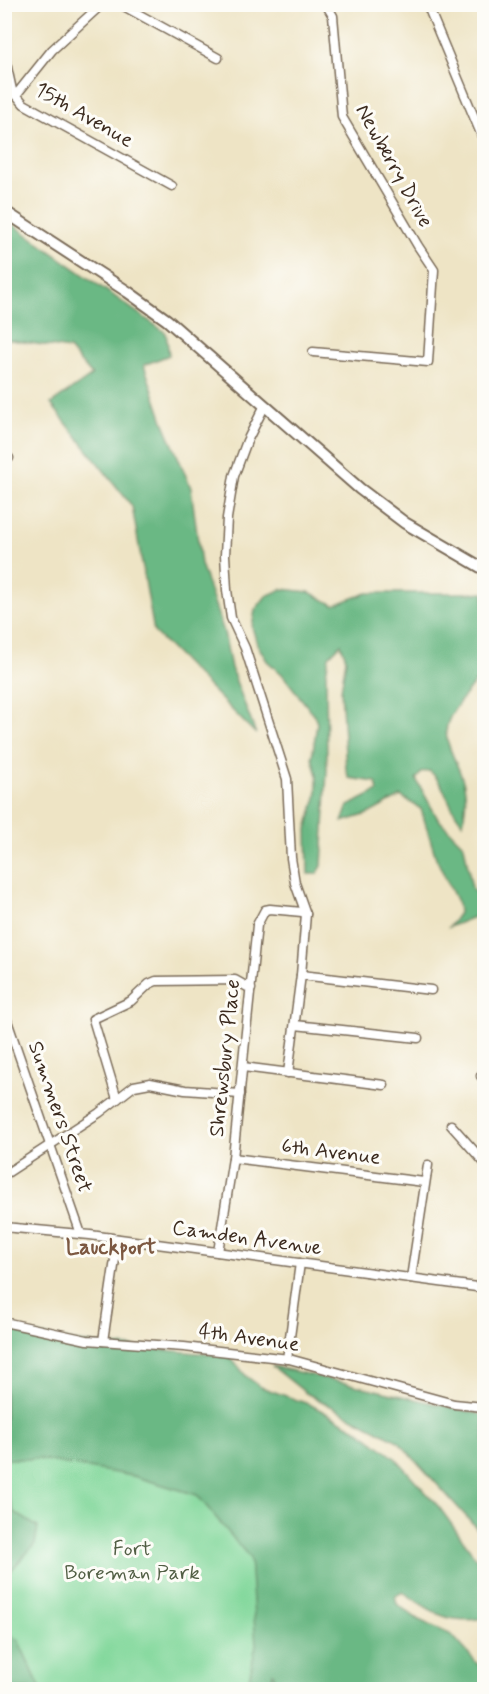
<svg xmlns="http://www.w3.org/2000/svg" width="489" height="1694" font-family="Mynerve,sans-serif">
  <rect width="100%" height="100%" fill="#fdfcf7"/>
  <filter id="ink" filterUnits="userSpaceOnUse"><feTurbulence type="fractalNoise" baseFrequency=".0167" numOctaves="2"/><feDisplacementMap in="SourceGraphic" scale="12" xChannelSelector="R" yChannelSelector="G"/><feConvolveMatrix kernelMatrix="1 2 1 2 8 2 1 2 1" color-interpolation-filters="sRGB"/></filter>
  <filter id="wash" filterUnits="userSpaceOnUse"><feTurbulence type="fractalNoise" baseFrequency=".008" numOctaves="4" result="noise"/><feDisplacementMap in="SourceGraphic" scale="24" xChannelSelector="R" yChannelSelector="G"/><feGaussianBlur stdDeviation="1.35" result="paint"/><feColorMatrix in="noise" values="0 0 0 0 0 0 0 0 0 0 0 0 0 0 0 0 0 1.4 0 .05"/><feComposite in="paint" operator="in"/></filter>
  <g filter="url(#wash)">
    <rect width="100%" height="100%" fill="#eee4c5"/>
    <!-- green -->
    <path fill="#83d89c" stroke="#5f815d" stroke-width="1.5" d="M4,1376l228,64 75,249h-302z"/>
    <!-- forest -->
    <g fill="#6ab884" stroke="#527151" stroke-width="1.5">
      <path d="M5,219l161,114 3,22 -25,10 19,56 28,67 10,76 23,68 7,36 25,66 -102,-102 -22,-126 -81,-102 41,-29 -23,-26 -64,-10z"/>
      <path d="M282,589l27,3 25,13 33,-12h117v79c-10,11 -31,36 -36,50 -8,18 13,45 16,63 3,13 1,25 -1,38 -15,-14 -16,-37 -33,-52l-8,1 -6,7 22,40 26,26 8,44 12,12v12l-35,14 10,-14 -1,-9 -22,-46 -15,-49 -20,-13 -33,18 -26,8 6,-16 30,-15 -2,-9 -27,-4 -3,-9 -5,-79 5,-31 -5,-15 -12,12 -3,18 1,96 -5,96 -5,8h-9l-1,-45 10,-35v-19l-5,-17 5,-35 -3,-8 -32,-41 -15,-13 -10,-17 -5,-17 3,-17 11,-14z"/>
      <path d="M5,1328l71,14 154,14 16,20 15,11 50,18 47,25 37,28 44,49 45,62v45l-4,5c-36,4 -49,-8 -77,-27l-8,4 2,8 22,16 33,15 32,36v18h-205l-6,-16 -5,16h-21l9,-44 -6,-87 -53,-63 -64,-19 -95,-17h-33z"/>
      <path d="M272,1366l212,49v121l-86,-95 -92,-48z"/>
      <path d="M4,1484l10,28 24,15 -3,17 -30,33z"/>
      <path d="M4,1631l14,9 23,49h-36z"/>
    </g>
  </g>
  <g filter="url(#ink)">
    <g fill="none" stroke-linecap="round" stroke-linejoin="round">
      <defs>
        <g id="minor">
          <path d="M120,4l98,54"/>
          <path d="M427,4l57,137"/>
          <path d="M4,54l8,36 12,14 148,82"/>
          <path d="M16,95l36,-45 50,-46"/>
          <path d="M313,352l115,10 6,-92 -16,-24 -76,-129 -9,-101 -7,-12"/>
          <path d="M265,405l-18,36 -13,35 -7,42 -2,37 2,35 4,28 14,30 42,131 4,79 4,25 11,31 -5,61 -13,98"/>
          <path d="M4,459l5,-1"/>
          <path d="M301,975l130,15"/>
          <path d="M4,1012l77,222"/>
          <path d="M295,1025l123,13"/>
          <path d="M243,1067l141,18"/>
          <path d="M481,1076l3,3"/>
          <path d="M117,1099l-24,-80 38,-18 18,-17 7,-3 79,-1 16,9"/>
          <path d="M451,1125l33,37"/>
          <path d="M233,1158l191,24"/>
          <path d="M4,1175l95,-62 35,-27 16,-3 35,7 55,4"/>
          <path d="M4,1227l86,8 394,53"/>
          <path d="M218,1252l15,-94 24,-233 8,-15 5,-1 32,3 4,2"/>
          <path d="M411,1278l17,-113"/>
          <path d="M4,1322l83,18 97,7 105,12 165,45 30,3"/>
          <path d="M103,1341l15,-102"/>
          <path d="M287,1359l13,-96"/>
        </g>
        <path id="major" d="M4,211l124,81 39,28 193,169 45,34 79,46"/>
      </defs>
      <!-- minor casing -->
      <use href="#minor" stroke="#7a6b58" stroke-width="11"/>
      <!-- major casing -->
      <use href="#major" stroke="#7a6b58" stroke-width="14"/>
      <!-- minor -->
      <use href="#minor" stroke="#fff" stroke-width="8"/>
      <!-- major -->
      <use href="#major" stroke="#fff" stroke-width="10"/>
    </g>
  </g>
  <g text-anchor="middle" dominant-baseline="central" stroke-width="6" stroke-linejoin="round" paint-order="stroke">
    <!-- street labels -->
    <g font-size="21" fill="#3b2a1e" stroke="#fdfcf7">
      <text transform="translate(84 115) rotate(30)">15th Avenue</text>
      <text transform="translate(394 166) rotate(61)">Newberry Drive</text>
      <text transform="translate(225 1058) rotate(-84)">Shrewsbury Place</text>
      <text transform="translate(60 1117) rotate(71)">Summers Street</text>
      <text transform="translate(331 1152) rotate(7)">6th Avenue</text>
      <text transform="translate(247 1238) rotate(8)">Camden Avenue</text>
      <text transform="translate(249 1338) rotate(8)">4th Avenue</text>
    </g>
    <!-- park labels -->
    <g font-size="21" fill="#515e44" stroke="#fdfcf7">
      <text x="132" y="1549">Fort<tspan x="132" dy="24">Boreman Park</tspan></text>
    </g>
    <!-- neighbourhood labels -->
    <g font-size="22" font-weight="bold" fill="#7c5841" stroke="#fdfcf7">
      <text x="111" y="1248">Lauckport</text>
    </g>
  </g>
  <!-- margin -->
  <rect width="489" height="1694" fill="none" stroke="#fdfcf7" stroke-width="24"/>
</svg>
